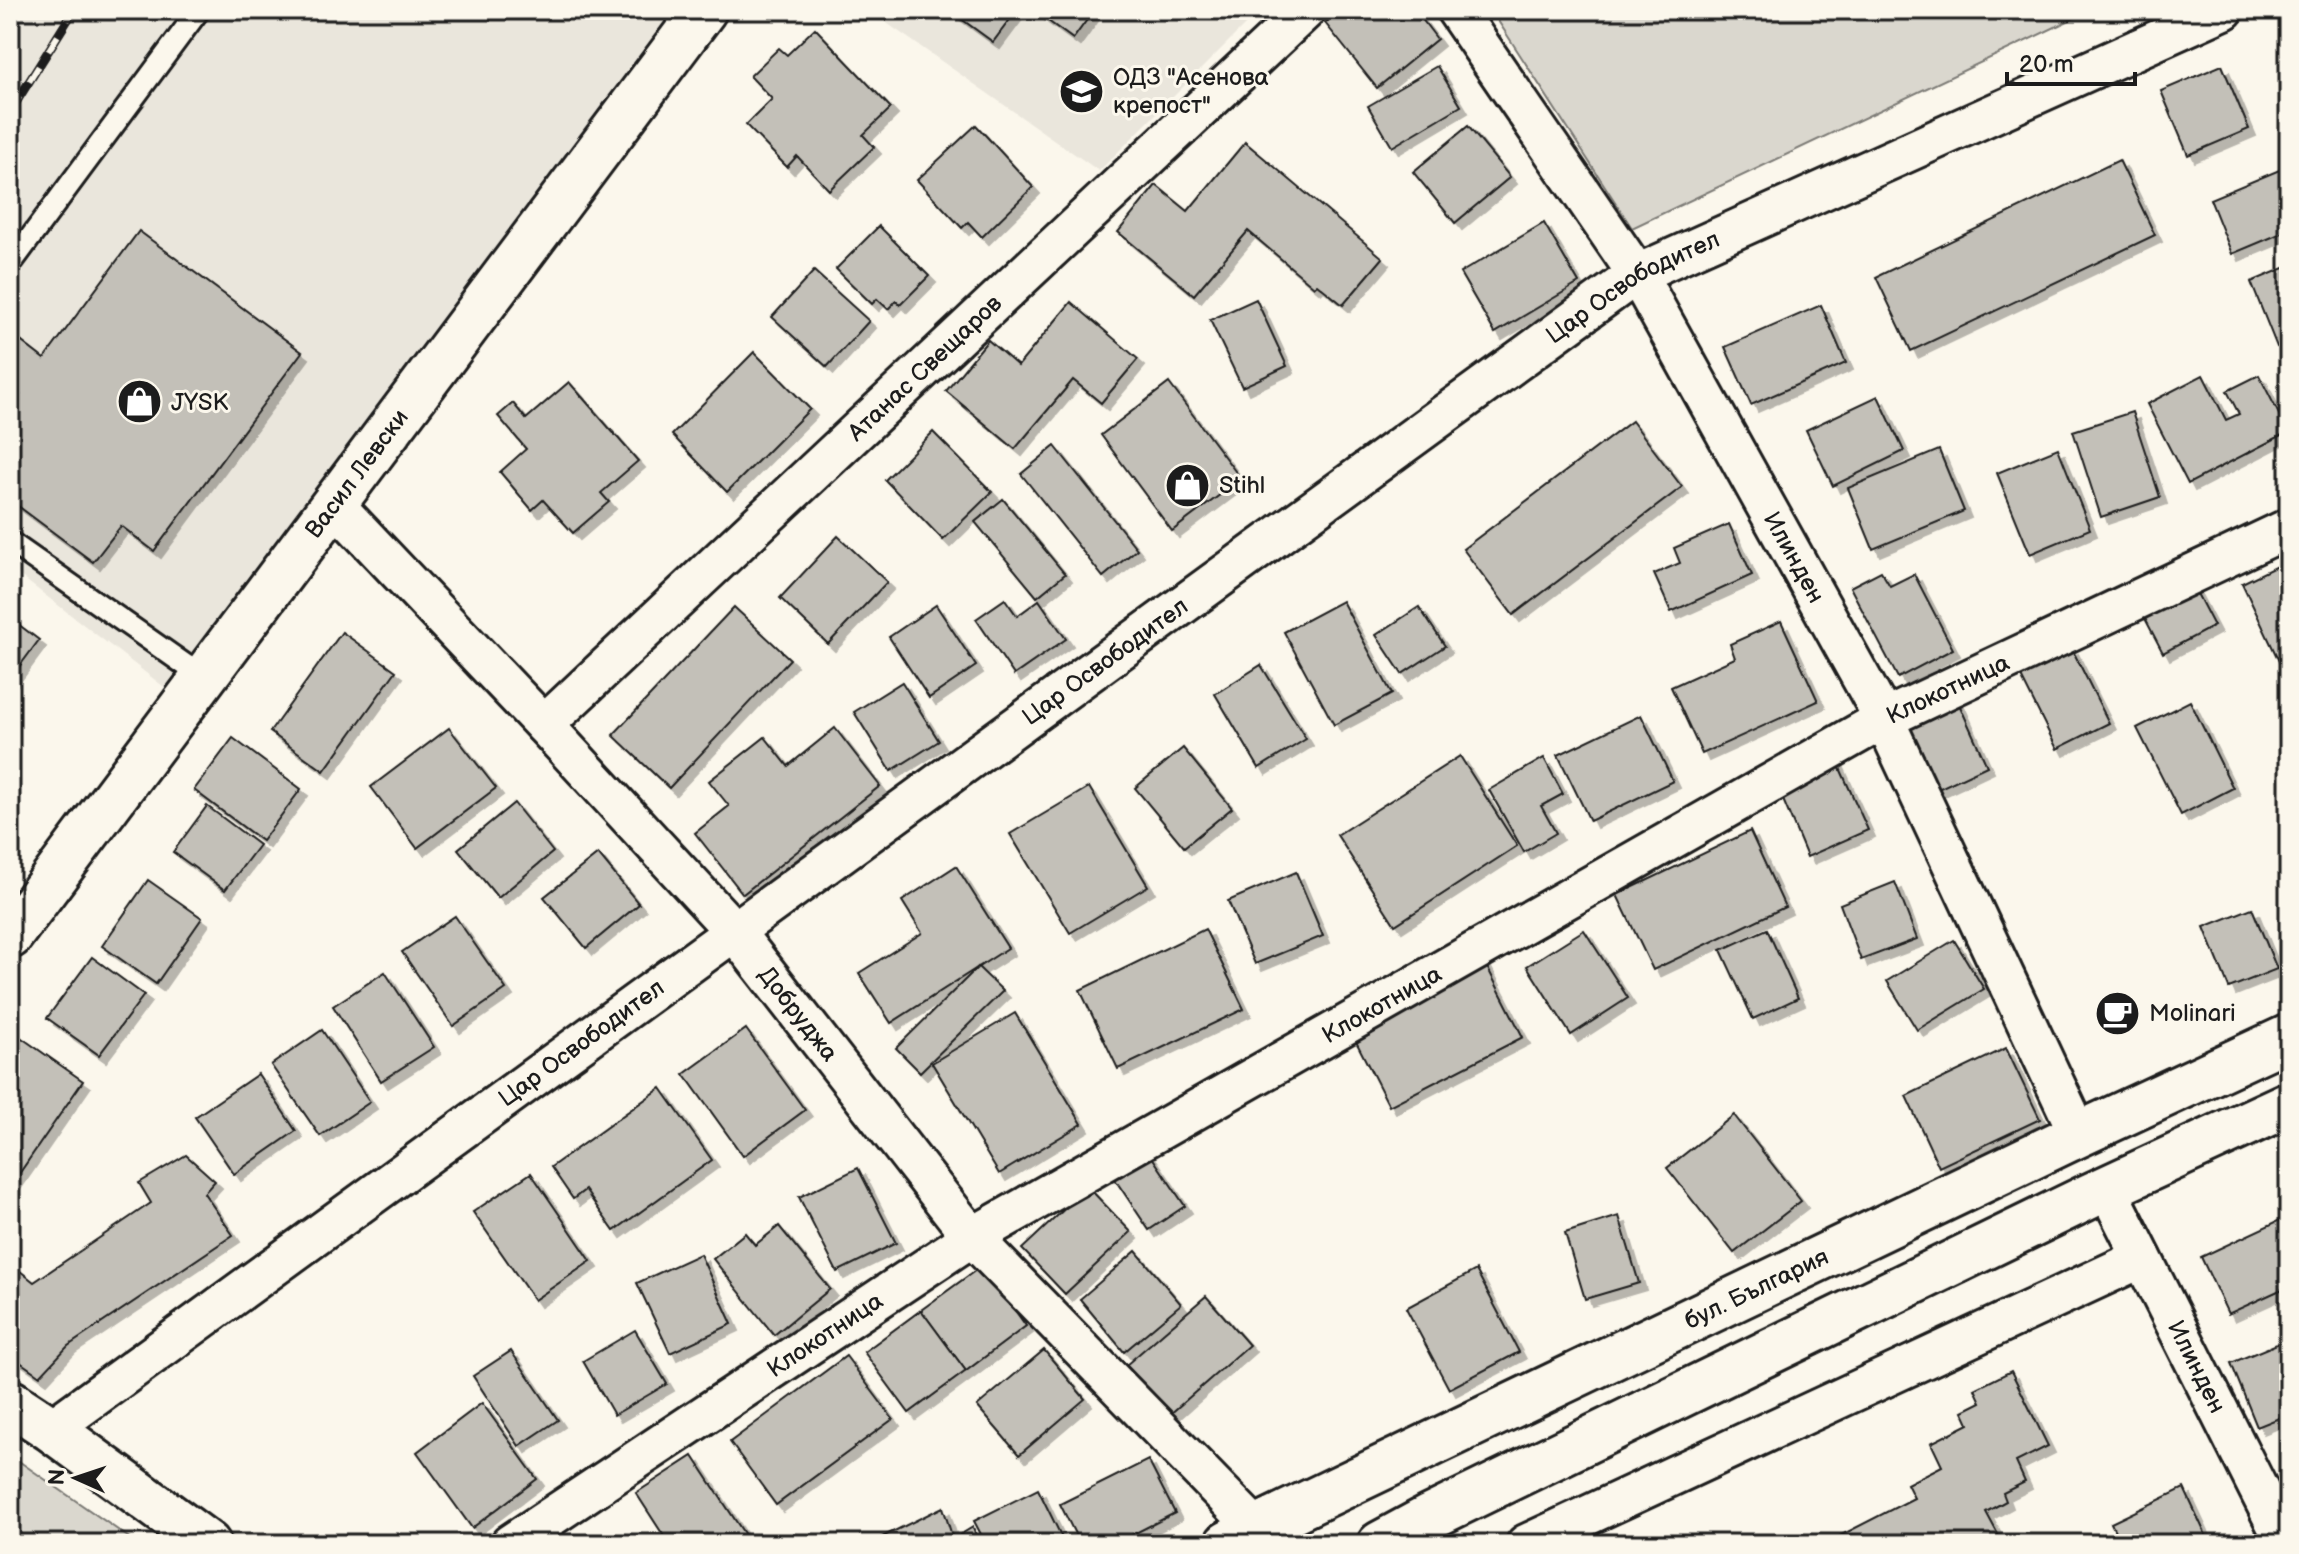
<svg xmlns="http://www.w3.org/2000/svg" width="2299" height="1554" font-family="'Balsamiq Sans',sans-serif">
  <defs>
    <filter id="shadow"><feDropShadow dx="7" dy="7" stdDeviation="0" flood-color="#0004"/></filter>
  </defs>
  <rect width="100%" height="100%" fill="#fbf7ec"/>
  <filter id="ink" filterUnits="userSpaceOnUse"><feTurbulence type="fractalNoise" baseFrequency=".0125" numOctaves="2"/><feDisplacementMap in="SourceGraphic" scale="16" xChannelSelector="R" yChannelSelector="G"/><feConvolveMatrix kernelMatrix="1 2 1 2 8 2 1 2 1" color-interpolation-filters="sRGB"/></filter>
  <g filter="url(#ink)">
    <!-- built -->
    <g fill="#eae6dc">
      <path d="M10,10h667l-496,690 -171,-132z"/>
      <path d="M868,10h392l-161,161z"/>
    </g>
    <!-- green -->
    <g fill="#dad7ce" stroke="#7b7a75" stroke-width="2">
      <path d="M1491,10h600l-459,218z"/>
      <path d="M10,1455l128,89h-128z"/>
    </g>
    <!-- building -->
    <g fill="#c3c0b8" stroke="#1c1c1c" stroke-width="2" filter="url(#shadow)">
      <path d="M949,10h68l-24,32z"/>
      <path d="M1033,10h61l-21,29z"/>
      <path d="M1341,10h74l22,29 -60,49 -52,-65z"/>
      <path d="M815,28l76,80 -28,27 11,12 -45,43 -32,-34 -10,11 -41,-42 26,-26 -22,-23 29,-28 8,7z"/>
      <path d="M2222,65l27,64 -61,26 -27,-64z"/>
      <path d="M1437,66l24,40 -69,41 -24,-41z"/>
      <path d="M976,125l57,62 -51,50 -14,-15 -6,6 -45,-48z"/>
      <path d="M1468,126l42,51 -55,46 -42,-51z"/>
      <path d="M1245,142l138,116 -40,47 -26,-21 -3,3 -66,-56 -54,64 -76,-63 38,-47 32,26z"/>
      <path d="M2119,160l36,75 -244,116 -35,-74z"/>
      <path d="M2289,166v64l-57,24 -22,-55z"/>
      <path d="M1544,223l35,60 -84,50 -35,-60z"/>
      <path d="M879,226l50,50 -29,29 -4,-4 -8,8 -11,-10 -5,5 -36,-35z"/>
      <path d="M139,231l163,121 -148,199 -33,-25 -28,36 -83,-62v-92l10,-13 -10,-7v-38l8,-11 26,20z"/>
      <path d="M2289,266v76l-12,5 -26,-65z"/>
      <path d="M814,271l55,50 -42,46 -55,-50z"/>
      <path d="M1256,299l31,67 -45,21 -32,-67z"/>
      <path d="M1071,302l67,57 -37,44 -28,-23 -58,69 -69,-58 42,-51 30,26z"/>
      <path d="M1821,305l25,58 -95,42 -26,-58z"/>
      <path d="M754,352l56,57 -83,83 -55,-57z"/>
      <path d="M2203,375l23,45 13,-6 -12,-23 32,-16 29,57 -100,52 -41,-80z"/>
      <path d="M569,382l69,79 -37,32 8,9 -36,31 -30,-33 -11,10 -32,-38 26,-23 -28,-33 15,-13 13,16z"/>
      <path d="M1169,383l72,96 -69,52 -71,-96z"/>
      <path d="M1878,396l26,55 -71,35 -27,-56z"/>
      <path d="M2132,412l28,85 -59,20 -28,-86z"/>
      <path d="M1632,421l50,66 -169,128 -50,-66z"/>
      <path d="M933,432l59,60 -49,48 -58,-60z"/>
      <path d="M1055,446l82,103 -34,28 -82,-103z"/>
      <path d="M2058,448l32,81 -60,25 -33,-81z"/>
      <path d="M1939,450l25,61 -91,38 -25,-61z"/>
      <path d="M1003,499l62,75 -28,23 -62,-75z"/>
      <path d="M1729,524l23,51 -81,37 -17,-38 26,-11 -6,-15z"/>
      <path d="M838,536l49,46 -59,62 -48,-46z"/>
      <path d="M2289,560v118h-2l-45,-95z"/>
      <path d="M1881,571l9,15 24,-12 39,75 -55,29 -48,-91z"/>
      <path d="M2190,580l24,46 -51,27 -24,-46z"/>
      <path d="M1005,599l12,17 22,-16 27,39 -52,36 -38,-56z"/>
      <path d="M1342,601l50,93 -58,31 -50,-93z"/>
      <path d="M936,605l40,61 -47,32 -40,-61z"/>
      <path d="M734,607l56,52 -121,129 -56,-53z"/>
      <path d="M1419,607l26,39 -43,28 -26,-39z"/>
      <path d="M10,618l29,22 -29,39z"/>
      <path d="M1781,621l37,80 -116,53 -31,-67 64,-29 -5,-14z"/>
      <path d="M342,632l54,39 -72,100 -54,-39z"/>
      <path d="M2071,647l38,76 -52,26 -38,-76z"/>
      <path d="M1261,665l45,74 -47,29 -44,-74z"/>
      <path d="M902,682l37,59 -48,30 -37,-59z"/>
      <path d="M1954,693l33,73 -51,24 -34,-74z"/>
      <path d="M2190,701l43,87 -52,27 -44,-87z"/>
      <path d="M1641,715l32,66 -83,40 -32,-66z"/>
      <path d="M449,728l47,60 -79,60 -46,-61z"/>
      <path d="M835,728l45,58 -137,108 -48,-61 34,-27 -20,-25 56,-44 23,29z"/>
      <path d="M233,738l68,51 -39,52 -68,-51z"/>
      <path d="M1183,748l49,60 -48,39 -49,-59z"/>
      <path d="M1460,756l57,90 -122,79 -58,-90z"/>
      <path d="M1835,757l33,73 -61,27 -31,-74z"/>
      <path d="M1544,758l19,36 -22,12 15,27 -32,19 -35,-62z"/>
      <path d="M1089,787l59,99 -78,47 -60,-99z"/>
      <path d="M514,803l39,49 -55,46 -40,-49z"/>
      <path d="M207,806l52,39 -34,45 -52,-38z"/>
      <path d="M1750,831l35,76 -132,63 -36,-75z"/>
      <path d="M598,854l41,50 -53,44 -42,-51z"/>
      <path d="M956,866l52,82 -117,75 -32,-50 63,-40 -20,-32z"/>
      <path d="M1296,872l27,64 -68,28 -27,-63z"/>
      <path d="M148,880l54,38 -46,66 -54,-38z"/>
      <path d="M1895,882l22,57 -56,21 -21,-56z"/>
      <path d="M2252,908l25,61 -48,19 -25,-61z"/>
      <path d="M455,916l51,73 -53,37 -51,-74z"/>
      <path d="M1205,929l39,80 -126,60 -38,-79z"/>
      <path d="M1767,929l31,69 -45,21 -32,-69z"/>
      <path d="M1584,930l44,68 -57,37 -44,-69z"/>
      <path d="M1954,940l30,49 -67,41 -30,-49z"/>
      <path d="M92,957l52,38 -45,60 -52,-37z"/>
      <path d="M1482,957l41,80 -134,69 -41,-80z"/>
      <path d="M978,967l25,24 -83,81 -24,-24z"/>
      <path d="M385,972l49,75 -53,34 -48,-75z"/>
      <path d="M1015,1013l67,111 -83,50 -67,-111z"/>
      <path d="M746,1029l59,81 -62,46 -59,-82z"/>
      <path d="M322,1030l48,72 -50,34 -49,-71z"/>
      <path d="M19,1036l64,45 -73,106v-138z"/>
      <path d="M2006,1048l34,71 -101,48 -33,-71z"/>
      <path d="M258,1074l38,57 -62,43 -39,-57z"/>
      <path d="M661,1088l51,72 -98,71 -29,-41 -12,9 -22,-32z"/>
      <path d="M1734,1115l67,86 -67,52 -67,-85z"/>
      <path d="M1146,1148l39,58 -36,24 -39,-58z"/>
      <path d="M186,1155l29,26 -11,12 29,42 -165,111 -28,30 -30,-21v-92l24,19 117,-79 -12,-20z"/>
      <path d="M858,1168l38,75 -59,29 -38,-75z"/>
      <path d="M531,1173l60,88 -57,39 -61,-88z"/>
      <path d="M1088,1187l43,45 -66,62 -43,-45z"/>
      <path d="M1619,1216l20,67 -54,16 -20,-66z"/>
      <path d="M2280,1220l9,19v47l-61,28 -27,-57z"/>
      <path d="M779,1226l51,63 -56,46 -61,-76 32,-26 10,12z"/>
      <path d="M1136,1251l45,53 -57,48 -44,-53z"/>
      <path d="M700,1254l32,70 -62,29 -33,-70z"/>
      <path d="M983,1265l43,61 -60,45 -45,-61z"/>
      <path d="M1476,1270l43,82 -70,37 -43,-81z"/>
      <path d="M1206,1296l43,49 -80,70 -43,-50z"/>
      <path d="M921,1310l45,61 -57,42 -45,-61z"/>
      <path d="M635,1330l32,54 -53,31 -31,-54z"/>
      <path d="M2289,1339v75l-32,13 -26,-64z"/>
      <path d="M1044,1350l41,49 -66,56 -42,-49z"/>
      <path d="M511,1351l47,69 -39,26 -46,-70z"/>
      <path d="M846,1356l47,63 -117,86 -46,-63z"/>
      <path d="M2011,1371l37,75 -32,16 9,20 -22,11 3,8 -20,11 14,26 -11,6h-165l90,-46 -7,-14 35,-18 -11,-23 38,-19 -6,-13 18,-9 -6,-13z"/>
      <path d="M482,1403l55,76 -65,49 -55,-76z"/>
      <path d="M693,1456l58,88h-82l-33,-51z"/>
      <path d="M1148,1460l27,53 -61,31h-34l-20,-40z"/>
      <path d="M2184,1488l26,56h-89l-10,-21z"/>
      <path d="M1038,1489l27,55h-79l-12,-23z"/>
      <path d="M943,1507l10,32 20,-12 6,17h-111z"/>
    </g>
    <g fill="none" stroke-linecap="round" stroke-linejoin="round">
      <defs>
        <g id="lane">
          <path d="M10,265l189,-255"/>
          <path d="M10,542l194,136"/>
        </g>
        <g id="street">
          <path id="s1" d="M1456,10l181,264 247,445 195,416"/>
          <path id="s2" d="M334,504l210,221 190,206 238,306 284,291"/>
          <path id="s3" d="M544,725l762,-715"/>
          <path id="s4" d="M2107,1188l179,356"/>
          <path id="s5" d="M51,1429l1586,-1155 587,-264"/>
          <path id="s6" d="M510,1544l462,-307 912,-518 405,-191"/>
          <path d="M1526,1544l616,-286"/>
        </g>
        <g id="secondary">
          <path id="s7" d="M10,936l694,-926"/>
          <path d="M10,1402l41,27 157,115"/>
          <path id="s8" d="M1227,1544l29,-16 811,-388 222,-103"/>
          <path d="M1380,1544l48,-26 662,-322 199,-92"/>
        </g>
      </defs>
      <!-- lane casing -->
      <use href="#lane" stroke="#1c1c1c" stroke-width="26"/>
      <!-- street casing -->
      <use href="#street" stroke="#1c1c1c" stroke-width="44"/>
      <!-- secondary casing -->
      <use href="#secondary" stroke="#1c1c1c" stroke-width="50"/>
      <!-- lane -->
      <use href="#lane" stroke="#fbf7ec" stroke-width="20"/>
      <!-- street -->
      <use href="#street" stroke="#fbf7ec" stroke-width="38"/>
      <!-- secondary -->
      <use href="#secondary" stroke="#fbf7ec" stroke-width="44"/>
      <defs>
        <path id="rail" d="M10,112l64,-102"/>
      </defs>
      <!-- rail casing -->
      <use href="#rail" stroke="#1c1c1c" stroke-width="9"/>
      <!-- rail -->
      <use href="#rail" stroke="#fbf7ec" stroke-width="6" stroke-dasharray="18" stroke-linecap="butt"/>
    </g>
  </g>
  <!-- icons -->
  <defs>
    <symbol id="school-disc" viewBox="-11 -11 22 22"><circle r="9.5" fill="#1c1c1c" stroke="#fbf7ec"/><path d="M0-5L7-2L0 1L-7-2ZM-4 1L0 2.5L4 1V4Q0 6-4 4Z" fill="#fff"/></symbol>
    <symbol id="shop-disc" viewBox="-11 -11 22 22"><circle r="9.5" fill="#1c1c1c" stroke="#fbf7ec"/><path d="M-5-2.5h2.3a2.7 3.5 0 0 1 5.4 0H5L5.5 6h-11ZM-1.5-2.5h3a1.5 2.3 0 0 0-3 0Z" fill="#fff"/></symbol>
    <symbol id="cafe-disc" viewBox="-11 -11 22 22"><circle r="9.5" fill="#1c1c1c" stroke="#fbf7ec"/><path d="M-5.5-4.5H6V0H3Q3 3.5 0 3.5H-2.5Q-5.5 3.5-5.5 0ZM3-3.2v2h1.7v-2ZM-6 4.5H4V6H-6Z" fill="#fff"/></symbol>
  </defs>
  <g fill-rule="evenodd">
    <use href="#school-disc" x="1056" y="66" width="51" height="51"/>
    <use href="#shop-disc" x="114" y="376" width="51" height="51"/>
    <use href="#shop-disc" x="1162" y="460" width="51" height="51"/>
    <use href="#cafe-disc" x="2092" y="988" width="51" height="51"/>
  </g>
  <g text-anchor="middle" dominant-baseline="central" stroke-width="6" stroke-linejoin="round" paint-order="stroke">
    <!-- poi labels -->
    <g font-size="24" fill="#1c1c1c" stroke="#fbf7ec" text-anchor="start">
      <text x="1113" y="77">ОДЗ "Асенова<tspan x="1113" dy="28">крепост"</tspan></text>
      <text x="171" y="402">JYSK</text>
      <text x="1219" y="485">Stihl</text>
      <text x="2149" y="1013">Molinari</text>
    </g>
    <!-- street labels -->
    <g font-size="24" fill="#1c1c1c" stroke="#fbf7ec">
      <text stroke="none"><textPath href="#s5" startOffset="1952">Цар Освободител</textPath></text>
      <text stroke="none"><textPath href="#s3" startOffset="522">Атанас Свещаров</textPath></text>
      <text stroke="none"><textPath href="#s7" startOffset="578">Васил Левски</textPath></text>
      <text stroke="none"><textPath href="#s1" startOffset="644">Илинден</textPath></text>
      <text stroke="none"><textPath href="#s5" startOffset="1304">Цар Освободител</textPath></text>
      <text stroke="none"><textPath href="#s6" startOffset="1674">Клокотница</textPath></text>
      <text stroke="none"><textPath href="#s6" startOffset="1026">Клокотница</textPath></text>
      <text stroke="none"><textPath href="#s2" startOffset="690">Добруджа</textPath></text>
      <text stroke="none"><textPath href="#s5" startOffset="656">Цар Освободител</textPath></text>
      <text stroke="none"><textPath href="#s8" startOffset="588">бул. България</textPath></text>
      <text stroke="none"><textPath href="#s6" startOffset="378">Клокотница</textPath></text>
      <text stroke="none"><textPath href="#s4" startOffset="200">Илинден</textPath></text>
    </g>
  </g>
  <!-- margin -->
  <rect width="2299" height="1554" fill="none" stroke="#fbf7ec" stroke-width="40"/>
  <rect x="20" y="20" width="2259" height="1514" fill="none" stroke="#1c1c1c" stroke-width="3" filter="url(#ink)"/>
  <!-- north arrow -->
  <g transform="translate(76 1478) rotate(273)" stroke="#fbf7ec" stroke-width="6" paint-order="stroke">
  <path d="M0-6L14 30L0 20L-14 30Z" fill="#1c1c1c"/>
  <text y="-12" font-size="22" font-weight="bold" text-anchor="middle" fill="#1c1c1c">N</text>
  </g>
  <!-- scale -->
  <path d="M2007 72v12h128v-12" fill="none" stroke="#1c1c1c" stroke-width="4"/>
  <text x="2019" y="72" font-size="24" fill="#1c1c1c" stroke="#fbf7ec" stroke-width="6" paint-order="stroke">20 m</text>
</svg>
